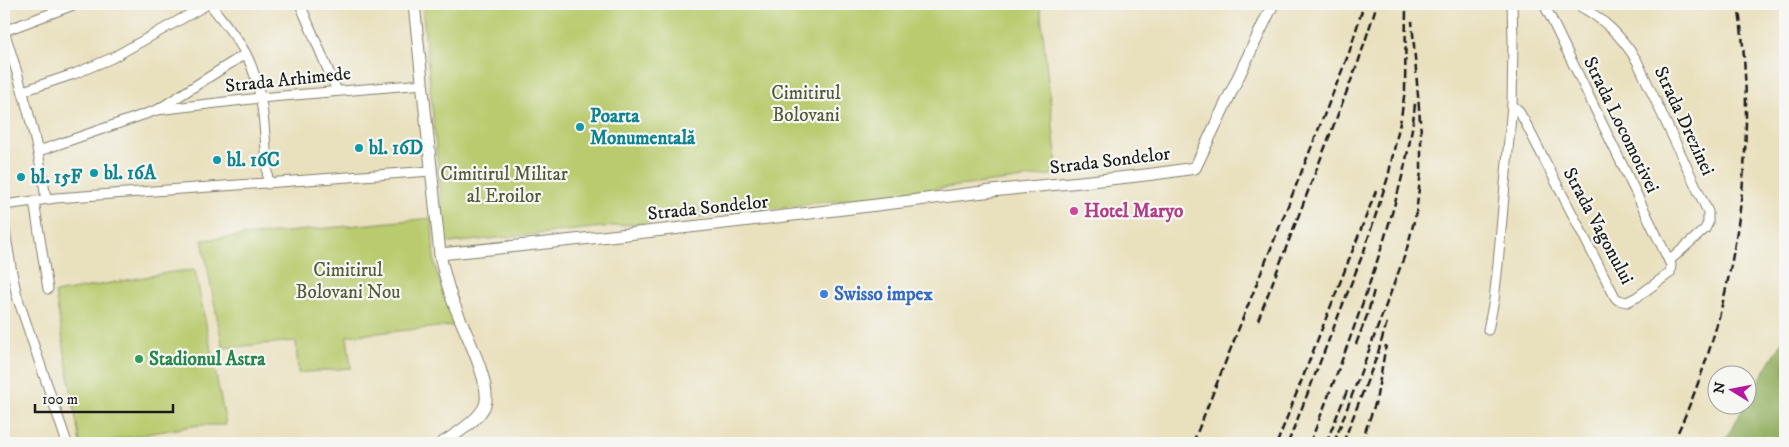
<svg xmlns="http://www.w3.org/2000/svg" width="1789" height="447" font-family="'IM FELL DW Pica',serif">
  <rect width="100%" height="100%" fill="#f6f6f2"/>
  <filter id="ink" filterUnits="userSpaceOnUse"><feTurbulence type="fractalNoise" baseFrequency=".02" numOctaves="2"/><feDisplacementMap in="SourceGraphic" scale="10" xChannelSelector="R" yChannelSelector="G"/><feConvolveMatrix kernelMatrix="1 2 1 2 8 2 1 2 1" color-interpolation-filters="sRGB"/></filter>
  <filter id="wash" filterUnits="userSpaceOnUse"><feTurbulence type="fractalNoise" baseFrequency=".0096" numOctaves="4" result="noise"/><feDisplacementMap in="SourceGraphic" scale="20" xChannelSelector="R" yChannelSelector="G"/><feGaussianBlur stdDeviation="1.12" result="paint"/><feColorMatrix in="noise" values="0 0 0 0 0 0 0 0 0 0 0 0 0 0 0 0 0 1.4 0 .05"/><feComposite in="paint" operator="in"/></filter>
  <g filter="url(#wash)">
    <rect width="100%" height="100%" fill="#e9e0bd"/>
    <!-- green -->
    <g fill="#b9cb6e" stroke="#6a7445">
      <path d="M422,4h618l18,170 -339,41 -269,28 -5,-4z"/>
      <path d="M432,218l2,43 4,15 21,49 -112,11 4,32 -53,5 -2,-32 -73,7 -21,-108z"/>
      <path d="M195,270l31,155h-27l-104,18h-15l-25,-150 117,-21z"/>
    </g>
    <!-- forest -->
    <path fill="#92af61" stroke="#57663e" d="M1784,339l1,1v103h-62c21,-34 39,-70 61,-104z"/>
  </g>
  <g filter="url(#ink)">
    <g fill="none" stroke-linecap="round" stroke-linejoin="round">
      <defs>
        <g id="minor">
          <path d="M210,4c12,16 26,32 36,50 20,39 19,87 22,130"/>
          <path d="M300,4l37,87"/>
          <path d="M1576,4c28,15 44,30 61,57l71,151v11l-3,6 -36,32"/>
          <path d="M23,91l51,-17 38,-16 96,-54"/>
          <path d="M1512,105l6,5 6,10 91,177 3,3 9,2 10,-5 30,-22 3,-2 1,-8 -127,-261"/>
          <path d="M159,109l86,-55"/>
          <path d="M39,151l118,-41 103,-12 163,-14"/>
          <path d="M46,199c-8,-59 -24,-112 -42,-168l72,-27"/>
          <path d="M34,201l14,88"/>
          <path d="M4,205l52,-7 375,-27"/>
          <path d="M4,225l8,48 5,23 50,147"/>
          <path d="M1488,330l6,-30 4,-36 14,-159 1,-65 -1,-36"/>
        </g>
        <g id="tertiary">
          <path d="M414,4l26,250c3,16 7,30 12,45 8,23 41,85 33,106 -5,14 -30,30 -43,38"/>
          <path d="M440,254c179,-18 357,-39 535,-61 73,-9 147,-13 220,-25l78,-164"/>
        </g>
      </defs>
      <!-- minor casing -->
      <use href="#minor" stroke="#827e6c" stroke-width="11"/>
      <!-- tertiary casing -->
      <use href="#tertiary" stroke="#827e6c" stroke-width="13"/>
      <!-- minor -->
      <use href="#minor" stroke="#fff" stroke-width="9"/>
      <!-- tertiary -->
      <use href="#tertiary" stroke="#fff" stroke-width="11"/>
      <!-- rail -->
      <g stroke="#1c1c1c" stroke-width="2.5" stroke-dasharray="8 4" stroke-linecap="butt">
        <path d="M1258,320l101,-260 18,-56"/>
        <path d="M1356,344l12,-31 6,-23"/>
        <path d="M1193,443l156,-390 15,-49"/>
        <path d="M1277,443l99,-252"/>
        <path d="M1288,443l76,-192 24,-74 13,-59 4,-28 1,-86"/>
        <path d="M1310,443c26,-66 51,-132 73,-200 14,-46 28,-92 32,-140"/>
        <path d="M1326,443l21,-52"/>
        <path d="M1334,443l72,-191 10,-38 5,-43v-38l-9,-112"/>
        <path d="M1343,443l34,-87 10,-34"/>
        <path d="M1361,443l15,-42 10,-56"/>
        <path d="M1673,443c63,-134 87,-292 65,-439"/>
      </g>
    </g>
  </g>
  <!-- markers -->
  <g fill="#0f9aa8" stroke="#f6f6f2" stroke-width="2">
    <circle cx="580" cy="127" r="5"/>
    <circle cx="359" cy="148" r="5"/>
    <circle cx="217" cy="160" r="5"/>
    <circle cx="94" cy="173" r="5"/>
    <circle cx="21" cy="177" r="5"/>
  </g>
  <circle fill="#d1479c" stroke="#f6f6f2" stroke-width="2" cx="1074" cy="211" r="5"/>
  <circle fill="#3f7fe0" stroke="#f6f6f2" stroke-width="2" cx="824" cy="294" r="5"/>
  <circle fill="#2e9e5b" stroke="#f6f6f2" stroke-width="2" cx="139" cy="359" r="5"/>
  <g text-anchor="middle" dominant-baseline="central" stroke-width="4.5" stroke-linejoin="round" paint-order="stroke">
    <!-- street labels -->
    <g font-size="19" fill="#1c1c1c" stroke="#f6f6f2">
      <text transform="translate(288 80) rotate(-6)">Strada Arhimede</text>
      <text transform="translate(1684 121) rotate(65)">Strada Drezinei</text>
      <text transform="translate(1621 125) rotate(64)">Strada Locomotivei</text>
      <text transform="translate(1110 161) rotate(-7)">Strada Sondelor</text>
      <text transform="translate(708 208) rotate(-6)">Strada Sondelor</text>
      <text transform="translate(1598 226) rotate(62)">Strada Vagonului</text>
    </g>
    <!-- park labels -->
    <g font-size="19" fill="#535939" stroke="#f6f6f2">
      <text x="806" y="93">Cimitirul<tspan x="806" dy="22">Bolovani</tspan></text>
      <text x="504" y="174">Cimitirul Militar<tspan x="504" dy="22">al Eroilor</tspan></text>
      <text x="348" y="270">Cimitirul<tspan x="348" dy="22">Bolovani Nou</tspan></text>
    </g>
    <!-- culture labels -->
    <g font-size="19" font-weight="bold" fill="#0d838f" stroke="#f6f6f2" text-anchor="start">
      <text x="590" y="116">Poarta<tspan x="590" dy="22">Monumentală</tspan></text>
      <text x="369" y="148">bl. 16D</text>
      <text x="227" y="160">bl. 16C</text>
      <text x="104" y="173">bl. 16A</text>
      <text x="31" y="177">bl. 15F</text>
    </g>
    <!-- hotel labels -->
    <g font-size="19" font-weight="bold" fill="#b23c85" stroke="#f6f6f2" text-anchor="start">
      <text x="1084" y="211">Hotel Maryo</text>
    </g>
    <!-- shop labels -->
    <g font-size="19" font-weight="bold" fill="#366cbe" stroke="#f6f6f2" text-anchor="start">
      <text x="834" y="294">Swisso impex</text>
    </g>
    <!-- leisure labels -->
    <g font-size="19" font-weight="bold" fill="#27864d" stroke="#f6f6f2" text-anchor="start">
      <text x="149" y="359">Stadionul Astra</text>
    </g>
  </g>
  <!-- margin -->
  <rect width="1789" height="447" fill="none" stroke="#f6f6f2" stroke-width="20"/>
  <!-- north arrow -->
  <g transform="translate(1732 390) rotate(280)"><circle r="24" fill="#f6f6f2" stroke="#9f9f9c"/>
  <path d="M0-4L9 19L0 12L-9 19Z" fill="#b5179e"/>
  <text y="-8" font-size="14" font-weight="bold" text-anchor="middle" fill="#1c1c1c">N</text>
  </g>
  <!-- scale -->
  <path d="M35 404v8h138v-8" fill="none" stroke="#1c1c1c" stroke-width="2.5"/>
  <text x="42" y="404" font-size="15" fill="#1c1c1c" stroke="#f6f6f2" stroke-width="4" paint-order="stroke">100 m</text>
</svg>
